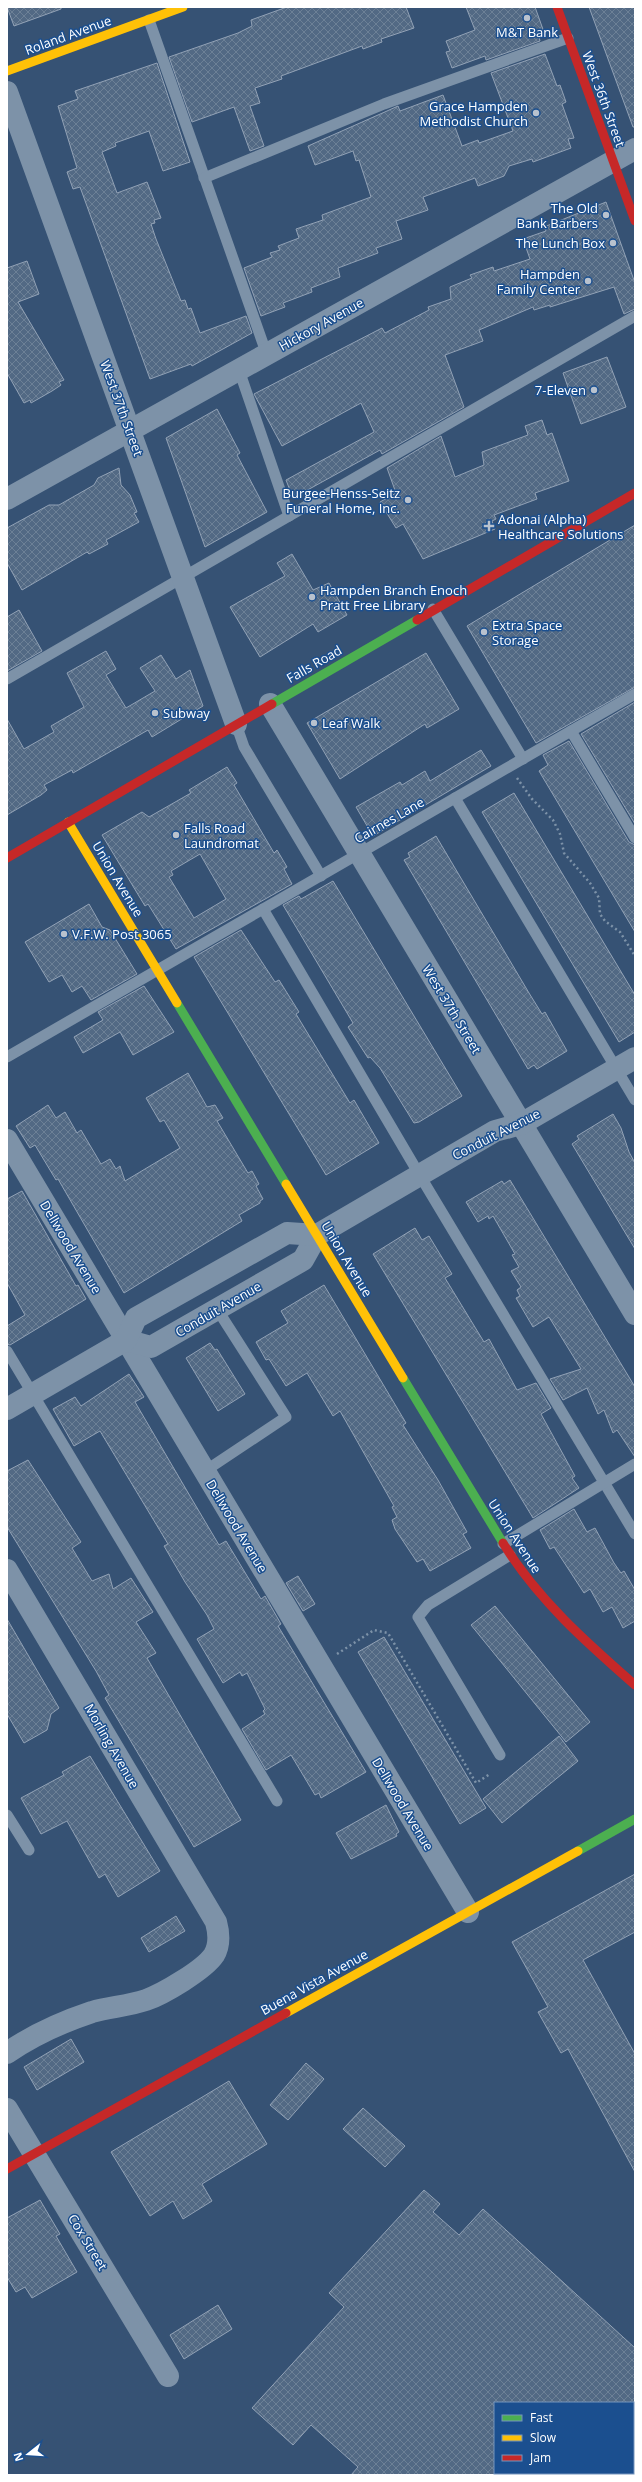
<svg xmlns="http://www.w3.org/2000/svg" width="642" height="2482" font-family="'Open Sans',sans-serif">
  <defs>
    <pattern id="building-cross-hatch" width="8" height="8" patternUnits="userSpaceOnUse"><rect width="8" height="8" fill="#526984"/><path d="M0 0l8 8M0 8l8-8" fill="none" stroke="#6c8096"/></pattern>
  </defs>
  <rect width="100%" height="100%" fill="#365274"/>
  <!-- building -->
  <g fill="url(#building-cross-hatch)" stroke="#92a2b6" fill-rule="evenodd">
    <path d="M7,7h54v2l-47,17z"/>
    <path d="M287,7h119l8,21 -33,11 1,3 -19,7 -1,-3 -81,30 1,3 -27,9 5,15 -10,3 14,40 -14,5 -16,-44 -42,15 -23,-65 69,-24 14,-7 -1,-6z"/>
    <path d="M466,7h69l10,28 -6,2 1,4 -54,19 -1,-4 -33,12 -6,-16 4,-1 -4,-10 29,-11z"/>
    <path d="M589,7h46v120h-2z"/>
    <path d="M545,54l12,32 3,-1 6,17 -4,2 12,34 -6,1 3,9 -38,14 -1,-3 -23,7 -5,10 -26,10 -3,-8 -52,19 5,13 -32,11 6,18 -26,9 2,5 -40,15 2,9 -29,11 1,4 -29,11 2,4 -24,9 -17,-48 28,-11 -2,-4 10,-3 -2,-4 21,-8 -3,-9 27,-9 -1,-5 49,-18 -12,-37 -3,1 -3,-10 -38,14 -7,-19 79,-35 11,-5 2,5 43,-16 19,51 16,-6 1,3 34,-12 -22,-58z"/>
    <path d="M157,63l33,99 -27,9 -14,-40 -34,12 1,3 -14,6 15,41 30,-11 14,36 -7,2 1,3 -4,1 5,15 25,62 4,-1 3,9 3,-1 9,25 46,-17 6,17 -60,33 -1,-2 -41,15 -70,-192 -7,2 -6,-17 10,-4 -19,-62 20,-7 -3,-8z"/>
    <path d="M606,202l29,81v26l-11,5 -10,-27 -64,20v-2l-16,5 -1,-3 -54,23 4,11 -38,14 19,52 -82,47 -2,-4 -87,48 -7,-18 88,-48 -13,-29 -79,43 -28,-52 128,-66 3,5 44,-23 -1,-3 23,-8 -1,-12 22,-9 -2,-3 23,-8 1,4 36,-12 -7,-20 23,-8 -2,-4z"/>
    <path d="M27,261l12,33 -21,8 46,78 -5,2 2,3 -9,6 -21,12 -1,-3 -6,3 -17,-30v-105z"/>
    <path d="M607,357l19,50 -45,17 -18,-51z"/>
    <path d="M217,409l23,44 -3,2 30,57 -62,35 -39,-109z"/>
    <path d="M542,420l5,15 5,-2 17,48 -34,12 2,6 -43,16 2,4 -4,2 3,8 -72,30 -20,-35 -7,4 -16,-26 16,-9 -9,-25 54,-32 14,41 29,-12 -2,-13 46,-17 -3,-9z"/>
    <path d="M119,468l2,17 9,10 7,17 -3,1 5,9 -33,18 2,4 -19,10 -2,-2 -65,38 -15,-27v-35l42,-23h10l35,-20 4,-7z"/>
    <path d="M635,525v162l-99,56 -69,-117z"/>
    <path d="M292,554l21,36 16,-7 18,32 -29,17 -5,-8 -53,33 -30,-50 55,-31 -8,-13z"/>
    <path d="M19,610l23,41 -35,20v-54z"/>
    <path d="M106,651l10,18 -10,6 20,33 29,-17 -15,-23 21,-13 15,24 14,-9 13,36 -51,31 -4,-7 -75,43 -1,-3 -28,15 3,5 -6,5 -34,20v-96l17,30 30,-17 -3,-6 33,-19 -17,-34z"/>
    <path d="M426,653l33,56 -32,19 -2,-4 -85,55 -33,-56z"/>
    <path d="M635,702v122l-54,-90z"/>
    <path d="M569,741l60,101 6,3v87l-96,-161 9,-6 -5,-10z"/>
    <path d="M481,750l10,16 -118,70 -17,-29 44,-25 2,3 23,-14 5,10z"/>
    <path d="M227,767l10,16 -3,2 40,68 3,-3 10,17 -3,2 8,15 -116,65 -28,-45 -3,2 -43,-71 40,-23 7,5 42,-24 -2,-3zM200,854l26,45 -32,19 -25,-41 4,-2 -2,-4z"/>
    <path d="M514,793l121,202v37l-16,10 -137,-230z"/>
    <path d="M436,836l93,157 13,21 3,-2 22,39 -30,18 -3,-4 -6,4 -124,-209 6,-3 -2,-4z"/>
    <path d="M333,881l129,215 -43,26 -5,1 -34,-55 -10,-11 -2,1 -20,-31 5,-4 -70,-118 16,-9 2,3z"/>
    <path d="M89,904l13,23 8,3 27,44 -46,26 -9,-14 -10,6 -10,-17 -13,7 -24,-40z"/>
    <path d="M241,930l34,52 4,-2 20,32 -3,2 54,89 4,-3 25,43 -53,32 -132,-218z"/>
    <path d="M144,986l30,46 -41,23 -13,-23 -37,21 -9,-16 29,-17 -5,-8z"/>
    <path d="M188,1073l19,34 8,-2 8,13 -6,3 31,52 4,-2 7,13 -3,2 7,13 -3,2v2l-21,12 3,6 -118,72 -66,-114 -2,1 -21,-35 -5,3 -14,-22 32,-21 8,13 9,-6 12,21 4,-3 20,34 9,-5 6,10 4,-3 5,15 55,-33 -16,-28 -4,2 -14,-24z"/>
    <path d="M613,1114l8,14 8,24 6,11v86l-63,-105 7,-5 -2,-3z"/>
    <path d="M510,1180l125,207v70l-18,-27 -4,3 -9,-23 -6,4 -11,-26 -24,12 -13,-21 31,-10 -32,-52 -16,10 -17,-29 4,-2 -3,-6 4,-3 -10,-16 8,-4 -7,-12 3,-1 -22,-38 -4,3 -1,-3 -10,6 -12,-20 36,-21 2,3z"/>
    <path d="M22,1191l54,95 2,-1 8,14 -76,46 -3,-1v-18l18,-11 -18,-32v-84z"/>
    <path d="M415,1228l7,12 7,-4 23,38 -7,4 39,64 5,-3 28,51 19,-7 15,25 -10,6 34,62 -3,2 7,10 -46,30 -160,-264z"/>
    <path d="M324,1285l82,138 -3,2 35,55 29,52 -4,2 8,14 -41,23 -7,-12 -6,3 -22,-33 -3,-9 5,-3 -5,-10 2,-1 -54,-95 -7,5 -26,-43 -21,13 -17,-27 -3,1 -10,-18 32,-19 -7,-12z"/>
    <path d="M210,1343l5,7 2,-1 28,45 -27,17 -32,-53z"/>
    <path d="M129,1374l15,23 -9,5 55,94 29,49 7,-4 35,58 4,-3 16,28 -3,2 88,146 -45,26 -2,-5 -4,2 -24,-40 -25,15 -24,-41 23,-15 -2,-3 2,-2 -18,-36 -5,3 -2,-4 -17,11 -26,-44 17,-10 -7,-14 -22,-33 -21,-36 4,-2 -6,-10 -62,-103 -26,15 -21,-37 22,-12 6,9z"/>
    <path d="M28,1460l53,82 -9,6 20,33 17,-7 4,15 18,-11 22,34 -17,10 20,31 -9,5 94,162 -47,27 -89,-149 4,-3 -13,-24 -89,-144v-56z"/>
    <path d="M574,1509l13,23 8,-4 19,35 7,10 3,-2 11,19v31l-12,7 -11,-21 -9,5 -13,-23 -6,4 -30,-46 -4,2 -10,-19z"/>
    <path d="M298,1576l17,28 -12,7 -17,-28z"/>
    <path d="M495,1606l95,116 -24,20 -95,-117z"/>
    <path d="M7,1619l52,89 -8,6 -4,16 -23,13 -17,-29z"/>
    <path d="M384,1637l102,171 -26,16 -102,-172z"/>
    <path d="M559,1736l19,25 -76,62 -19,-24z"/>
    <path d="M90,1756l70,115 -42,26 -13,-23 -6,4 -32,-57 -26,13 -20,-36 43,-23 -2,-3z"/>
    <path d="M386,1805l13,27 -3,2 1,2 -46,23 -15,-26z"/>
    <path d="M635,1874v58l-52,28 52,94v118l-67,-123 -7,4 -23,-41 10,-5 -36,-65z"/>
    <path d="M176,1916l9,15 -36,21 -8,-14z"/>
    <path d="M71,2039l13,23 -47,28 -13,-23z"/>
    <path d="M306,2063l18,16 -36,41 -18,-15z"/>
    <path d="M229,2081l38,63 -65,40 10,17 -29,18 -10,-18 -23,15 -39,-64z"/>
    <path d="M363,2108l42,38 -20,21 -42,-38z"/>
    <path d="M424,2190l16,14 -7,8 26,23 24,-26 152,139v55h-140v72h-144l7,-8 -47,-42 -18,20 -41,-37 92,-101 -15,-14z"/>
    <path d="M40,2200l20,34 -4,2 21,36 -45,26 -7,-11 -9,5 -9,-15v-59z"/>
    <path d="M218,2305l14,24 -48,30 -14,-24z"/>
  </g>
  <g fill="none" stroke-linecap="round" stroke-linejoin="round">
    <!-- path -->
    <g stroke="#7d92a8" stroke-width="2.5" stroke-dasharray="2 3" stroke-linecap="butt">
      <path d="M517,778l15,21 21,21 7,14 4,19 26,30 9,15 1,16 5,7 15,11 15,24"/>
      <path d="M337,1654l37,-24 14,3 88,150 14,-9"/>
    </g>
    <!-- lane -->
    <g stroke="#7d92a8" stroke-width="11">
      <path d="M149,20l118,335"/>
      <path d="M204,178l180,-74 184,-66"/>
      <path d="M239,370l50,146"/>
      <path d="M433,609l90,150"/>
      <path d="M7,679l628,-363"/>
      <path d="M236,724l8,23 77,129"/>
      <path d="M571,731l64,107"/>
      <path d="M455,798l180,302"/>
      <path d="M263,909l156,265 216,360"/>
      <path d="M7,1057l628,-363"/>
      <path d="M7,1351l270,450"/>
      <path d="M205,1471l81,-54 -69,-108"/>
      <path d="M503,1544l132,-80"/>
      <path d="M500,1755l-82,-138 10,-12 82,-50"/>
      <path d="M7,1815l22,35"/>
    </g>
    <!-- street -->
    <g stroke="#7d92a8" stroke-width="22">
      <path d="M7,92l229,632"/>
      <path d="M7,499l628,-350"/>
      <path d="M270,704l365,610"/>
      <path d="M7,1140l461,772"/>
      <path d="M126,1340l25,7 152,-87 14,-25 178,-104 26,-7 114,-66"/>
      <path d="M7,1409l119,-69 10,-22 151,-85 30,2"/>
      <path d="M7,1570l209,352c3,11 4,23 -2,33 -10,15 -51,39 -68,45 -18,6 -36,7 -54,12 -30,10 -59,23 -85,41"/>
      <path d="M7,2109l161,267"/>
    </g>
    <!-- fast -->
    <g stroke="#4caf50" stroke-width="9">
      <path d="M272,704l145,-84"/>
      <path d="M177,1003l109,181"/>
      <path d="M403,1378l100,165"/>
      <path d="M578,1851l57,-32"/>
    </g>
    <!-- slow -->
    <g stroke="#ffc107" stroke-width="9">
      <path d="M7,71l176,-64"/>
      <path d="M68,822l109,181"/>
      <path d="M286,1184l117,194"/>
      <path d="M286,2013l292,-162"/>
    </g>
    <!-- jam -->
    <g stroke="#c62828" stroke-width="9">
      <path d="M557,7l78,214"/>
      <path d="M417,620l218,-127"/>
      <path d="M7,858l265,-154"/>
      <path d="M503,1543c34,56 84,100 132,142"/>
      <path d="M7,2169l279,-156"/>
    </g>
  </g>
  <!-- markers -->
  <g fill="#b9c2ce" stroke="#1b4f8f" stroke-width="1.5">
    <circle cx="527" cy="18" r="4"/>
    <circle cx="536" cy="113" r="4"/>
    <circle cx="606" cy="215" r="4"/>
    <circle cx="613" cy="243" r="4"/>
    <circle cx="588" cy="281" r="4"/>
    <circle cx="594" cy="390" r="4"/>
    <circle cx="408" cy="500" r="4"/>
    <path d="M487 520h4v4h4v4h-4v4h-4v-4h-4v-4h4z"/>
    <circle cx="312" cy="597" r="4"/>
    <circle cx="484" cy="632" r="4"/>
    <circle cx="155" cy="713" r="4"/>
    <circle cx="314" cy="723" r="4"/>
    <circle cx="176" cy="835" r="4"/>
    <circle cx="64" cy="934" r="4"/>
  </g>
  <g text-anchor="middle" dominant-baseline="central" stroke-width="3" stroke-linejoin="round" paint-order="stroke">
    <!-- poi labels -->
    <g font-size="13" fill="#fff" stroke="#1b4f8f" text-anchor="start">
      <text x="527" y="32" text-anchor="middle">M&amp;T Bank</text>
      <text x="528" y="106" text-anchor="end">Grace Hampden<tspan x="528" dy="15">Methodist Church</tspan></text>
      <text x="598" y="208" text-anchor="end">The Old<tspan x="598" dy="15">Bank Barbers</tspan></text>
      <text x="605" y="243" text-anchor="end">The Lunch Box</text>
      <text x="580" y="274" text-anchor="end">Hampden<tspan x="580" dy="15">Family Center</tspan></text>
      <text x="586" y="390" text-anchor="end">7-Eleven</text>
      <text x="400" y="493" text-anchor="end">Burgee-Henss-Seitz<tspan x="400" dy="15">Funeral Home, Inc.</tspan></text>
      <text x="498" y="519">Adonai (Alpha)<tspan x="498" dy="15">Healthcare Solutions</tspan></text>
      <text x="320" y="590">Hampden Branch Enoch<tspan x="320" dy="15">Pratt Free Library</tspan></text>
      <text x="492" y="625">Extra Space<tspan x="492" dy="15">Storage</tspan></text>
      <text x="163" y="713">Subway</text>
      <text x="322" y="723">Leaf Walk</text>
      <text x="184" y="828">Falls Road<tspan x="184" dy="15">Laundromat</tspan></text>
      <text x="72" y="934">V.F.W. Post 3065</text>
    </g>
    <!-- street labels -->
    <g font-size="13" fill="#fff" stroke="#1b4f8f">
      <text transform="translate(68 35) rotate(-20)">Roland Avenue</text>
      <text transform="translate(604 99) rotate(70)">West 36th Street</text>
      <text transform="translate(321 324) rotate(-29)">Hickory Avenue</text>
      <text transform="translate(122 408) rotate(70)">West 37th Street</text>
      <text transform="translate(314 664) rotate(-30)">Falls Road</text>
      <text transform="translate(389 820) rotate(-30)">Cairnes Lane</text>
      <text transform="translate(118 879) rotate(59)">Union Avenue</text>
      <text transform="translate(452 1009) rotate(59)">West 37th Street</text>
      <text transform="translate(496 1134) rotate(-27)">Conduit Avenue</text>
      <text transform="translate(71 1247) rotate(59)">Dellwood Avenue</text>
      <text transform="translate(347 1259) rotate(59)">Union Avenue</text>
      <text transform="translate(218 1309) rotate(-30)">Conduit Avenue</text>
      <text transform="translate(237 1526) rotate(59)">Dellwood Avenue</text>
      <text transform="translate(515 1536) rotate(57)">Union Avenue</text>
      <text transform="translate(112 1746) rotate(60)">Morling Avenue</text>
      <text transform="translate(403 1804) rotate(59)">Dellwood Avenue</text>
      <text transform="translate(314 1982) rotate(-29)">Buena Vista Avenue</text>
      <text transform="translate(88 2242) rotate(59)">Cox Street</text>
    </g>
  </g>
  <!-- border -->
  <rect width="642" height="2482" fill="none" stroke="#ffffff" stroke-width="16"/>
  <!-- legend -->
  <rect x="494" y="2402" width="140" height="72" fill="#1b4f8f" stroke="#7695bc"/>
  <rect x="502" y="2415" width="20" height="6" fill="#4caf50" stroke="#7695bc"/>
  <text x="530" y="2422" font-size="12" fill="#ffffff">Fast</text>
  <rect x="502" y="2435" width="20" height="6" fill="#ffc107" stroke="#7695bc"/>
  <text x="530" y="2442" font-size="12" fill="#ffffff">Slow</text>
  <rect x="502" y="2455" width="20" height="6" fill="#c62828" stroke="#7695bc"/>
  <text x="530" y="2462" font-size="12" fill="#ffffff">Jam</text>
  <!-- north arrow -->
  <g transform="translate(28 2454) rotate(253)" stroke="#1b4f8f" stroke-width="3" paint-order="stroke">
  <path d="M0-3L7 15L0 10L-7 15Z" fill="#ffffff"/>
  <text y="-6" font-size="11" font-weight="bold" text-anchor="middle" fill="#ffffff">N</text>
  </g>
</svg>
